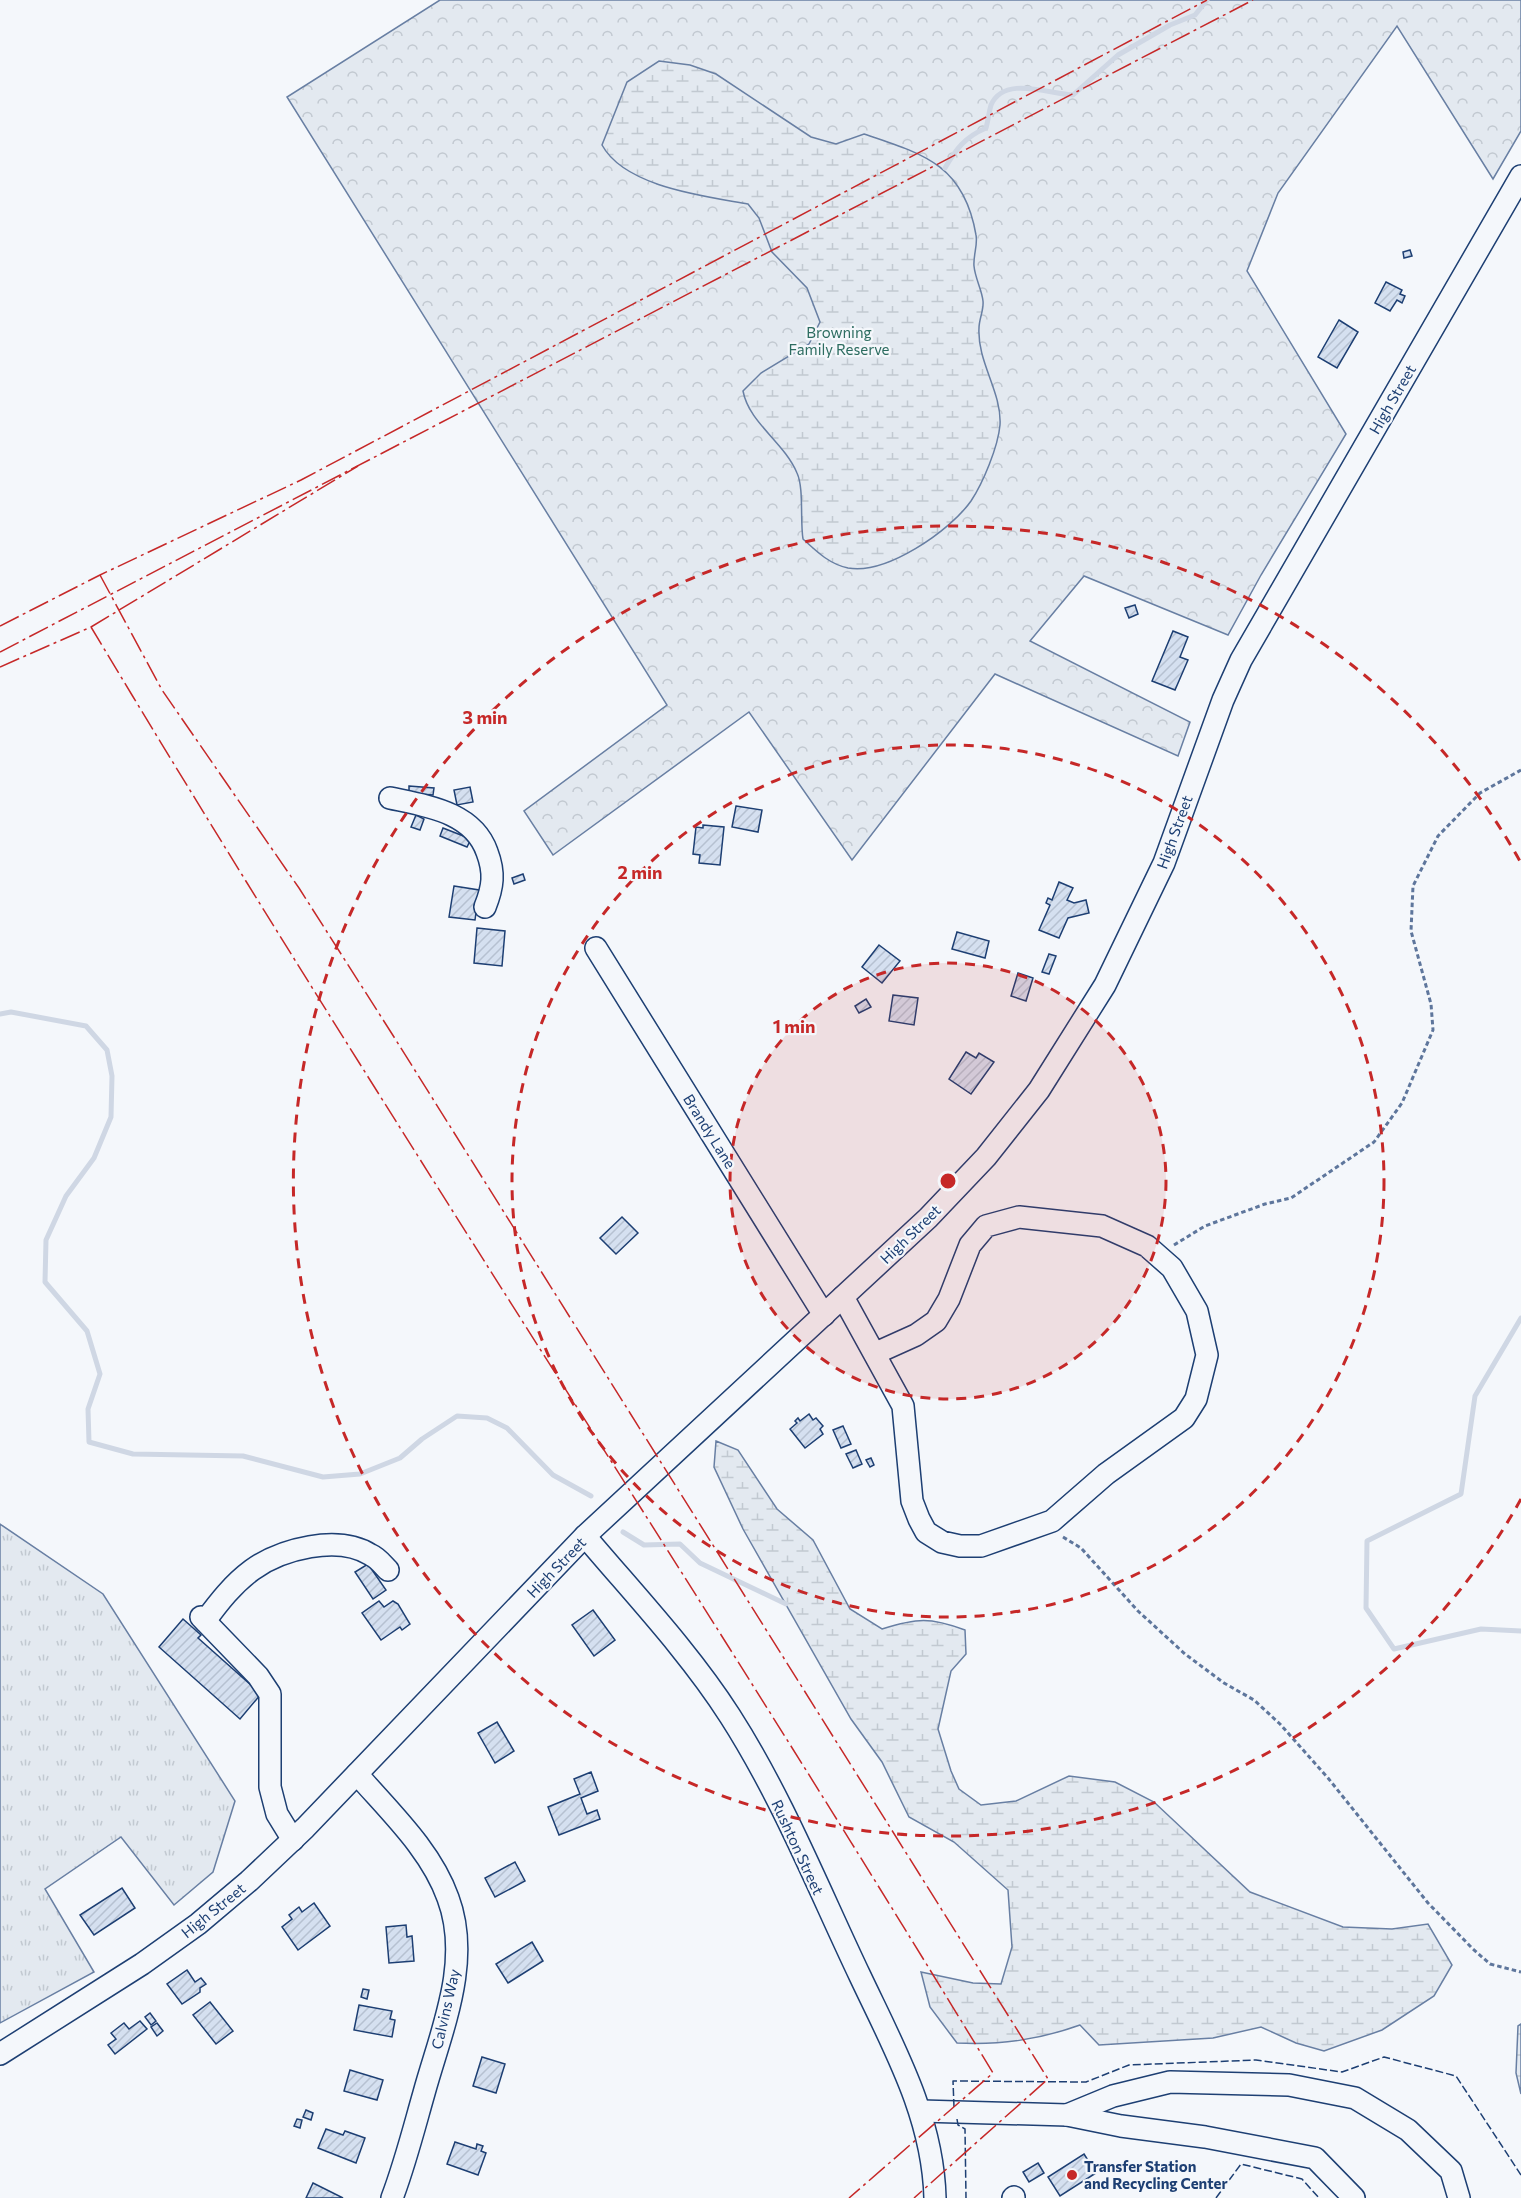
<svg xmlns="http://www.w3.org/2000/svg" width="1521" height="2198" font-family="Commissioner,sans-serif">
  <defs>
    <pattern id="grass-tufts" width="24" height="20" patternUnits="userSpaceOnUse" patternTransform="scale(1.5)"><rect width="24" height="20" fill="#e3e9f0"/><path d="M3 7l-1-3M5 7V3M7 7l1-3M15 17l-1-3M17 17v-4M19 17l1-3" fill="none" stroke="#c2c9d1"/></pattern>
    <pattern id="forest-crowns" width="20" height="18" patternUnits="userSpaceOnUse" patternTransform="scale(1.5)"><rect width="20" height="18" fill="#e3e9f0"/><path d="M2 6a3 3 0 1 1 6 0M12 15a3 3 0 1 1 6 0" fill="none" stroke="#c2c9d1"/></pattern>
    <pattern id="wetland-marsh" width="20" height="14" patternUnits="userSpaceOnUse" patternTransform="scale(1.5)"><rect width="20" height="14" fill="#e3e9f0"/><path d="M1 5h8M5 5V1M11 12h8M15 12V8" fill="none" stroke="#c2c9d1"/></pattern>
    <pattern id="building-hatch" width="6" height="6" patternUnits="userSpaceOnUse" patternTransform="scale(1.5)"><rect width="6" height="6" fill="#d5e0f0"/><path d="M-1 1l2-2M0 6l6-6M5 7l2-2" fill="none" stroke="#b6c1d1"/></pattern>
  </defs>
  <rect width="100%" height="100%" fill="#f4f7fb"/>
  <!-- grass -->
  <path fill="url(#grass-tufts)" stroke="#687fa3" stroke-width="1.5" d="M0,1524l103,70 132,207 -22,71 -39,33 -53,-68 -76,52 49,83 -94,51z"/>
  <!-- forest -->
  <path fill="url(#forest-crowns)" stroke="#687fa3" stroke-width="1.5" d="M440,0h1081v131l-28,48 -96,-153 -119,167 -31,78 99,163 -85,141 -33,60 -144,-59 -54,65 160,81 -12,34 -183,-82 -143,186 -103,-148 -196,143 -29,-44 143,-106 -380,-608z"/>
  <!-- wetland -->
  <g fill="url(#wetland-marsh)" stroke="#687fa3" stroke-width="1.5">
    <path d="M659,61l31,4 26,9 95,63 25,7 28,-10c60,20 100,31 112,101 2,10 -3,21 -2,31 1,12 8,24 9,35 1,9 -4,18 -4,27 -2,34 23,64 21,97 -2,22 -17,58 -29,76 -21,30 -85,74 -123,67 -19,-4 -32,-17 -45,-29 -3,-19 1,-51 -6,-66 -13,-31 -48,-50 -54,-82l18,-18 48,-29 11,-22 -13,-34 -35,-36 -13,-34 -11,-14c-44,-8 -123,-17 -146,-59l25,-63z"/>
    <path d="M716,1441l22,9 39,59 36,31 37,69 32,20c35,-11 48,-12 83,1l1,24 -15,17 -13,58 13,42 8,18 22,16 35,-4 53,-25 46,6 39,20 96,90 93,35 49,2 36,-5 24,41 -18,31 -52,34 -58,21 -28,-8 -35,-16 -48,11 -114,7 -19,-20c-42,15 -79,20 -123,18l-27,-36 -9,-35 52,11 28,1 11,-37 -4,-57 -54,-48 -45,-25 -27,-55 -31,-43 -108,-190 -29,-62z"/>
    <path d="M1521,2024v70l-5,-21 2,-47z"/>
  </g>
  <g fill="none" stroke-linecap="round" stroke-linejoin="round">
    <!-- stream -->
    <g stroke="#cfd7e4" stroke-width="5">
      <path d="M945,168c11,-19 20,-31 41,-40 2,-7 3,-16 5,-23 13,-30 58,-11 82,-10l45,-40 52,-30 25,-10 12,-15"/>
      <path d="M0,1014l11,-2 75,14 21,24 5,26 -1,41 -17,41 -28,38 -20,44 -1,42 42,49 13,43 -12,35 1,33 44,12 110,2 80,21 37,-3 40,-16 22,-19 35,-23 30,2 20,10 46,47 38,21"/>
      <path d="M1521,1318l-46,78 -14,98 -94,47 -1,67 28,41 87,-20 40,2"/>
      <path d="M623,1532l21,13 36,-1 20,19 86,41"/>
    </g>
  </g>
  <!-- building -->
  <g fill="url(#building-hatch)" stroke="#1d3f73" stroke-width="1.5">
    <path d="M1410,250l2,6 -8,2 -1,-6z"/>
    <path d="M1386,282l16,8 -2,4 5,2 -3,7 -5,-3 -7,11 -15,-8z"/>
    <path d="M1339,320l19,12 -21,36 -19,-11z"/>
    <path d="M1135,605l3,9 -9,4 -4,-10z"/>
    <path d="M1173,631l15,6 -8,20 8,3 -13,30 -23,-9z"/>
    <path d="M409,786l25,2 -1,7 -24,-2z"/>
    <path d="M470,787l3,15 -16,3 -3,-15z"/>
    <path d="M736,806l26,4 -4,22 -26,-5z"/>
    <path d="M416,815l8,4 -4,11 -9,-3z"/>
    <path d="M703,825l21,2 -4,38 -21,-2 1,-8 -7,-1 3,-27 7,1z"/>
    <path d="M443,828l28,11 -4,8 -27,-11z"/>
    <path d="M523,874l2,6 -11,4 -2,-6z"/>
    <path d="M1059,882l14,6 -6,12 7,3 12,-3 3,13 -21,5 -9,20 -20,-8 11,-25 -4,-2 2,-5 4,2z"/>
    <path d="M454,886l25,4 -4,30 -26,-3z"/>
    <path d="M477,928l28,3 -3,35 -28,-3z"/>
    <path d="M957,932l32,9 -4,17 -33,-9z"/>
    <path d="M879,945l21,16 -18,22 -20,-16z"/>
    <path d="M1049,954l7,2 -7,18 -7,-2z"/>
    <path d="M1018,973l15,5 -7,23 -15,-5z"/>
    <path d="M893,995l25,3 -4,27 -25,-4z"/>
    <path d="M866,999l5,8 -12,6 -4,-7z"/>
    <path d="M966,1052l10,6 3,-5 15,9 -23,32 -22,-15z"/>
    <path d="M622,1217l16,16 -22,21 -16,-16z"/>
    <path d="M809,1414l4,6 3,-2 7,8 -3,3 3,5 -18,14 -15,-19 7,-6 -2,-2 3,-3 2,3z"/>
    <path d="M843,1426l8,18 -10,4 -8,-18z"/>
    <path d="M856,1450l6,14 -9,4 -7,-14z"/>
    <path d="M871,1458l3,7 -4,2 -4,-7z"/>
    <path d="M368,1564l18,26 -13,9 -18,-27z"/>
    <path d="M379,1601l5,6 9,-6 5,3 12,20 -8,6 -2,-3 -19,13 -19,-27z"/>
    <path d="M593,1610l22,30 -21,16 -22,-31z"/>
    <path d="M183,1619l18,16 -3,3 63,56 -21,25 -81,-72z"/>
    <path d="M497,1722l17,29 -19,12 -17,-30z"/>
    <path d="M591,1772l7,19 -17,7 6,16 10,-4 3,9 -41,16 -11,-28 32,-13 -6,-15z"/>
    <path d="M515,1862l10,19 -30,16 -10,-19z"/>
    <path d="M122,1888l13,20 -41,27 -14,-20z"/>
    <path d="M314,1903l16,23 -32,24 -16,-23 10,-8 -3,-4 10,-8 3,5z"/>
    <path d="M406,1925l1,12 5,-1 2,25 -25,2 -3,-36z"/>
    <path d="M532,1942l11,19 -35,22 -12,-19z"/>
    <path d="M187,1970l8,12 6,-4 5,6 -6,4v4l-18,12 -15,-20z"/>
    <path d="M363,1989l6,1 -2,9 -6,-2z"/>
    <path d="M210,2002l23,29 -17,13 -23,-29z"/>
    <path d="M359,2005l33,6 -2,8 5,1 -3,17 -38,-7z"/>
    <path d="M150,2013l6,8 -5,4 -6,-8z"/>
    <path d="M140,2021l7,8 -32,25 -7,-9 8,-6 -5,-6 13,-10 5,6z"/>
    <path d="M157,2023l6,8 -6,5 -6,-9z"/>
    <path d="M482,2057l23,7 -9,29 -23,-7z"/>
    <path d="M350,2070l33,10 -6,20 -33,-9z"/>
    <path d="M306,2110l7,3 -2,7 -8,-3z"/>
    <path d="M297,2119l5,1 -2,8 -6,-2z"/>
    <path d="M326,2129l17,6 2,-4 20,7 -9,25 -38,-15z"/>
    <path d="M455,2142l21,7 1,-5 6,2 -2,5 5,2 -8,22 -31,-11z"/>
    <path d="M1084,2154l12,19 -36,23 -12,-19z"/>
    <path d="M1038,2163l6,10 -15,9 -6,-10z"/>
    <path d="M313,2183l30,15h-37z"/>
  </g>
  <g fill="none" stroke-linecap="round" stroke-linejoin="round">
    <defs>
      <g id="minor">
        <path d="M390,798c37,8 83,14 97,54 8,21 6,35 -2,55"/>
        <path d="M596,948l228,367"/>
        <path d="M843,1297l60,109 9,95 7,18 7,13 16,10 18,4h21l71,-25 54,-47 78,-56 12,-19 11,-44 -10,-44 -25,-43 -25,-22 -45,-20 -83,-9 -33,9 -16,19 -21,54 -13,22 -20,14 -40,18"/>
        <path d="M585,1536c49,58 104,116 145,180 52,81 89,174 130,260 34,72 73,141 75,222"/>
        <path d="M201,1617l57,59 12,18v93l7,27 16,26"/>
        <path d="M205,1621c14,-19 28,-37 47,-51 29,-21 86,-36 119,-15 7,3 12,10 17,15"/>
        <path d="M357,1774c33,38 74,76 91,124 24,64 -7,133 -24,195 -10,35 -19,71 -32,105"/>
        <path d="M0,2054l142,-90 56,-40 51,-43 56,-53 280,-292 343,-318 58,-61 53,-67 66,-105 59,-122 59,-163 18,-40 280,-484"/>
        <path d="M921,2111l146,4 54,11 84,11 110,21 39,40"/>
        <path d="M1067,2115l46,-19 57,-14 119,3 66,13 53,32 43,41 8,27"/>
        <path d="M1013,2198l1,-1"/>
      </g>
    </defs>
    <!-- minor casing -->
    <use href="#minor" stroke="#1d3f73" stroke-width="24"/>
    <!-- path -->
    <g stroke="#5e769c" stroke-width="3" stroke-dasharray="4.5 3" stroke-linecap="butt">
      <path d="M1174,1245l31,-19 60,-22 26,-6 83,-56 28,-39 31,-73 -2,-26 -20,-73 2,-45 25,-50 42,-43 41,-23"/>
      <path d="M1063,1537l18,11 57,63 47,43 39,29 30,17 26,24 48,54 100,125 45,46 17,15 31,8"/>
    </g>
    <!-- minor -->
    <use href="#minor" stroke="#f4f7fb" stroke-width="21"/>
    <!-- fence -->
    <g stroke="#1d3f73" stroke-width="1.5" stroke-dasharray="8 3" stroke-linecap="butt">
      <path d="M954,2107l-1,-26 133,1 43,-17 127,-5 86,12 42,-15 72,19 65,99"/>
      <path d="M957,2119l1,6 7,4 1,69"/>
      <path d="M1216,2198l25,-34 61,15 17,19"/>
    </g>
    <!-- power -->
    <g stroke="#c62828" stroke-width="1.5" stroke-dasharray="21 4.5 3 4.5" stroke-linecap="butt">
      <path d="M100,575l62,115 137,198 95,149 654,1042 -134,119"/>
      <path d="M0,626l100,-51 201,-95 906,-480"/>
      <path d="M91,627l267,-161"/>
      <path d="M0,652l1253,-652"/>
      <path d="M0,667l91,-40c292,487 607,960 902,1446l-144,125"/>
    </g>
  </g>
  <!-- distance rings -->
  <circle cx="948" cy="1181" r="218" fill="#c62828" fill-opacity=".12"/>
  <g fill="none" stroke="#c62828" stroke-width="3" stroke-dasharray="10 8">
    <circle cx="948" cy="1181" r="218"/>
    <circle cx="948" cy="1181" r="436"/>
    <path d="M1521 1499A655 655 0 1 1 1521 863"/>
  </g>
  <!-- markers -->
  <circle fill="#c62828" stroke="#f4f7fb" stroke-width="2" cx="1072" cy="2175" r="6"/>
  <g text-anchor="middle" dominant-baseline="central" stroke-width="4.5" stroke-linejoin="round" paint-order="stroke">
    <!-- park labels -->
    <g font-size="15" fill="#2c6c60" stroke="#f4f7fb">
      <text x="839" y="332">Browning<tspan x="839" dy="17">Family Reserve</tspan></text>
    </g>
    <!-- street labels -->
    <g font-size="15" fill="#1d3f73" stroke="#f4f7fb">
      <text transform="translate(1392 399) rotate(-60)">High Street</text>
      <text transform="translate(1174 832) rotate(-70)">High Street</text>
      <text transform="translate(710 1131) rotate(58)">Brandy Lane</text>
      <text transform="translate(910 1234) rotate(-44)">High Street</text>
      <text transform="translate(556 1567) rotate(-46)">High Street</text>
      <text transform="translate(798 1847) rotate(65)">Rushton Street</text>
      <text transform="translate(213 1910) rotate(-39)">High Street</text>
      <text transform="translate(445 2009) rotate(-77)">Calvins Way</text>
    </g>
    <!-- poi labels -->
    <g font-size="15" font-weight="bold" fill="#1d3f73" stroke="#f4f7fb" text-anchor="start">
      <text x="1084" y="2166">Transfer Station<tspan x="1084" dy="17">and Recycling Center</tspan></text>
    </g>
  </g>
  <circle cx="948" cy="1181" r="9" fill="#c62828" stroke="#f4f7fb" stroke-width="3"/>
  <g font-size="18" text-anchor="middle" font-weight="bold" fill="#c62828" stroke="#f4f7fb" stroke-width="4.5" stroke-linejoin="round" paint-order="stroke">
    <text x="485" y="724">3 min</text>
    <text x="640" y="879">2 min</text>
    <text x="794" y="1033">1 min</text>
  </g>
</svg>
